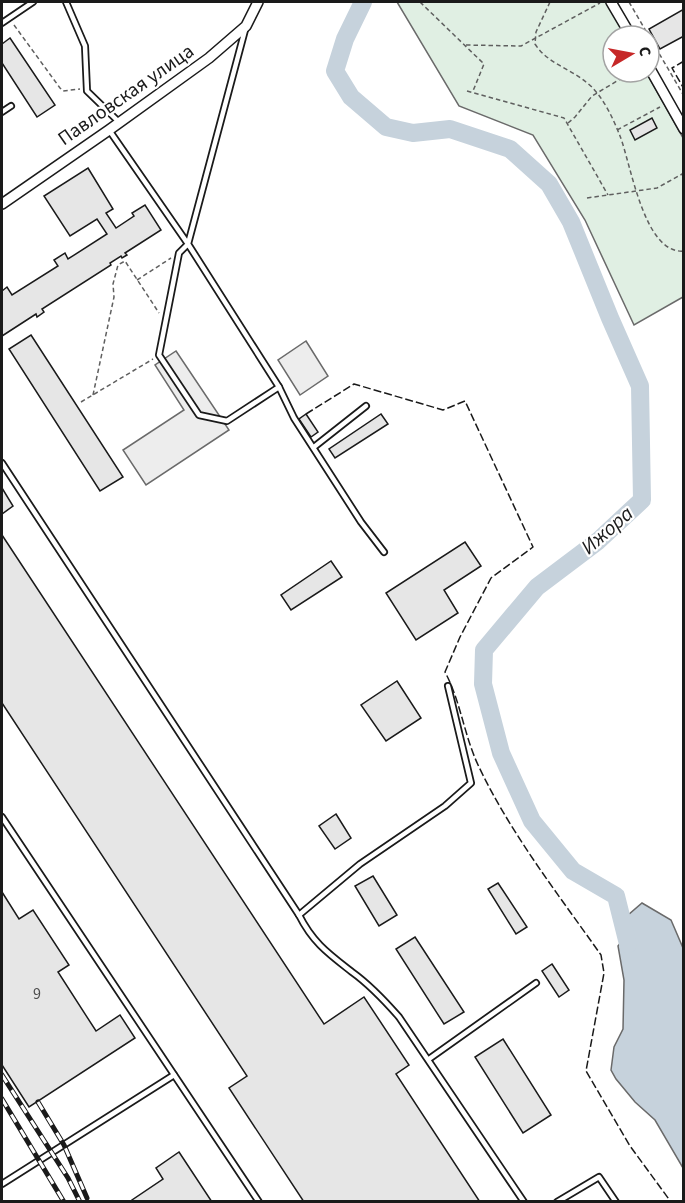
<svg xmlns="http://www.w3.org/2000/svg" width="685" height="1203" font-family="'Source Sans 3',sans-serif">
  <rect width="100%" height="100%" fill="#fff"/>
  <!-- green -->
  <path fill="#e0efe3" stroke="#6a6a6a" stroke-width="1.5" d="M397,2h210l19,34h-13v36h33l37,66v159l-49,28 -49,-105 -52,-85 -74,-29z"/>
  <!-- parking -->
  <g fill="#ededed" stroke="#6a6a6a" stroke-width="1.5">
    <path d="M306,341l22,35 -28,19 -22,-35z"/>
    <path d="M176,351l53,79 -83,55 -23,-35 61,-40 -29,-45z"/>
  </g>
  <!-- water -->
  <path fill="#c6d2dc" stroke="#6a6a6a" stroke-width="1.5" d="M642,903l29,17 12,28v220l-28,-48 -20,-18 -19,-23 -5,-9 3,-23 9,-18 1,-49 -6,-34 7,-9 -5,-15z"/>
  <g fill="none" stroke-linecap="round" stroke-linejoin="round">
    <!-- river -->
    <path stroke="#c6d2dc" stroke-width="18" d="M363,2l-18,37 -10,32 16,26 35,30 27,6 37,-4 60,20 39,35 22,38 39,96 30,68 2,114 -44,41 -61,46 -53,63 -1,34 18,69 31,68 41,50 43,25 12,48"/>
  </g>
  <!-- building -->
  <g fill="#e6e6e6" stroke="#1a1a1a" stroke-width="1.5">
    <path d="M684,9v27l-24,13 -11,-20z"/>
    <path d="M10,38l45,67 -18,12 -35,-54v-19z"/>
    <path d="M652,118l5,10 -22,12 -5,-10z"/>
    <path d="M88,168l25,41 -7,4 10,15 18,-12 -2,-3 13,-8 16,25 -36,23 2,2 -5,3 -1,-2 -11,7 1,2 -69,44 2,3 -7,5 -1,-3 -34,22v-45l5,-4 5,8 46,-29 -4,-6 11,-7 3,6 39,-25 -10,-15 -27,17 -26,-40z"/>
    <path d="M31,335l92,142 -23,14 -91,-142z"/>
    <path d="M306,414l12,18 -7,5 -12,-18z"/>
    <path d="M381,414l7,10 -53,34 -6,-9z"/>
    <path d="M2,488l11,18 -11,8z"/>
    <path d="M2,535l322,489 40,-27 45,68 -13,9 84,128h-176l-75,-114 18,-12 -245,-373z"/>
    <path d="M465,542l16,24 -37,24 14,23 -42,27 -30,-47z"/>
    <path d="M331,561l11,16 -51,33 -10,-15z"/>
    <path d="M397,681l24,37 -35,23 -25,-36z"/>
    <path d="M336,814l15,24 -16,11 -16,-23z"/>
    <path d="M373,876l24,39 -18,11 -24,-40z"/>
    <path d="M498,883l29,44 -11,7 -28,-45z"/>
    <path d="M2,892l17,27 14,-9 36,55 -11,7 38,59 24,-16 15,23 -106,69 -27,-42z"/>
    <path d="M415,937l49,75 -20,12 -48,-75z"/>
    <path d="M552,964l17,26 -10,7 -17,-26z"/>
    <path d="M503,1039l48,76 -28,18 -48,-76z"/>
    <path d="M179,1152l33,50h-79l-1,-2 31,-21 -7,-11z"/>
  </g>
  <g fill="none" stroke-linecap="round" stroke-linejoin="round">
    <defs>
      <g id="lane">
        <path d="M66,2l19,44 2,45 33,32"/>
        <path d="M2,23l31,-21"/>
        <path d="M2,112l9,-6"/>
        <path d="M109,130l79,114 91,143 -52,34 -28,-6 -40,-60 20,-102 9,-9 57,-214"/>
        <path d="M279,387l15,31 67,104 23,30"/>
        <path d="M314,447l52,-41"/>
        <path d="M2,463l297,452c14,28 30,39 53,57 18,13 33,29 47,45l125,185"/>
        <path d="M2,817l257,385"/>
        <path d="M299,915l61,-51 85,-58 26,-23 -23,-97"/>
        <path d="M429,1059l107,-76"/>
        <path d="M2,1184l172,-109"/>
        <path d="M557,1202l42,-25 17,25"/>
      </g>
      <g id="street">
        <path d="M611,2l20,34"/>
        <path d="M649,67l35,62"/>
        <path d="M2,204l107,-74 100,-72 37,-32 12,-24"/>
      </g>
    </defs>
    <!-- lane casing -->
    <use href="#lane" stroke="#1a1a1a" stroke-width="8"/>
    <!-- street casing -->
    <use href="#street" stroke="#1a1a1a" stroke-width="12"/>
    <!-- path -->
    <g stroke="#5f5f5f" stroke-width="1.5" stroke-dasharray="4.5 3" stroke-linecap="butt">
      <path d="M420,2l64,62 -11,27"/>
      <path d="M550,2l-14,30 -1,12c12,19 34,24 51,38 16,12 27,36 34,54 11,28 24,119 64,115"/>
      <path d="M629,2l55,94"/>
      <path d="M14,25l46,63 3,3 17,-2"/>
      <path d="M466,45l55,1 79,-43"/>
      <path d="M467,91l97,27 44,77"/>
      <path d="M568,123l7,-6 17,-21 40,-24"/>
      <path d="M617,130l43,-23"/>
      <path d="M587,198l70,-10 27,-15"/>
      <path d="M137,280l34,-22"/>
      <path d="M93,395l21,-98 -1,-13 5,-19 7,-4 34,52"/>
      <path d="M81,402l72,-43"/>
    </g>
    <!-- lane -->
    <use href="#lane" stroke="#fff" stroke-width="4.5"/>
    <!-- street -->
    <use href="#street" stroke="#fff" stroke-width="9"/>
    <defs>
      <g id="rail">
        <path d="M2,1075l66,103 12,24"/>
        <path d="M2,1099l62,103"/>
        <path d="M38,1102l26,43 23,53"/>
      </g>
    </defs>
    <!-- rail casing -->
    <use href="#rail" stroke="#1a1a1a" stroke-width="5"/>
    <!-- rail -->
    <use href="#rail" stroke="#fff" stroke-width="3" stroke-dasharray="9" stroke-linecap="butt"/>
    <!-- fence -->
    <g stroke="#1a1a1a" stroke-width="1.5" stroke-dasharray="8 3" stroke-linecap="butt">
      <path d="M684,61l-12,7 12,21"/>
      <path d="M306,414l48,-30 89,26 22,-9 68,146 -42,31 -31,59 -15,35c16,30 19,64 34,95 32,67 79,127 122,188l3,18 -18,98 44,75 41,56"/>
    </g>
  </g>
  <g text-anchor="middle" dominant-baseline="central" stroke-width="4.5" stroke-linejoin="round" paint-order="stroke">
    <!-- number labels -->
    <g font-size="16" fill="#4d4d4d">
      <text x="37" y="994">9</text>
    </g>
    <!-- street labels -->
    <g font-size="20" fill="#1a1a1a" stroke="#fff">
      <text transform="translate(126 95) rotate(-35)">Павловская улица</text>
    </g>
    <!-- water labels -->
    <g font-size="21" font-style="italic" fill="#1a1a1a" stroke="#fff">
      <text transform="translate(607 530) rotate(-41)">Ижора</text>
    </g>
  </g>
  <!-- border -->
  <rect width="685" height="1203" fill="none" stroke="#1a1a1a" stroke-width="6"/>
  <!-- north arrow -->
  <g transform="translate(631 54) rotate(80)"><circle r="28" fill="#ffffff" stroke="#a3a3a3" stroke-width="1.5"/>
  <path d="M0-4.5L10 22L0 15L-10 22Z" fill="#c62828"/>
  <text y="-9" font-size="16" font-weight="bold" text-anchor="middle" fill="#1a1a1a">С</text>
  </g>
</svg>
